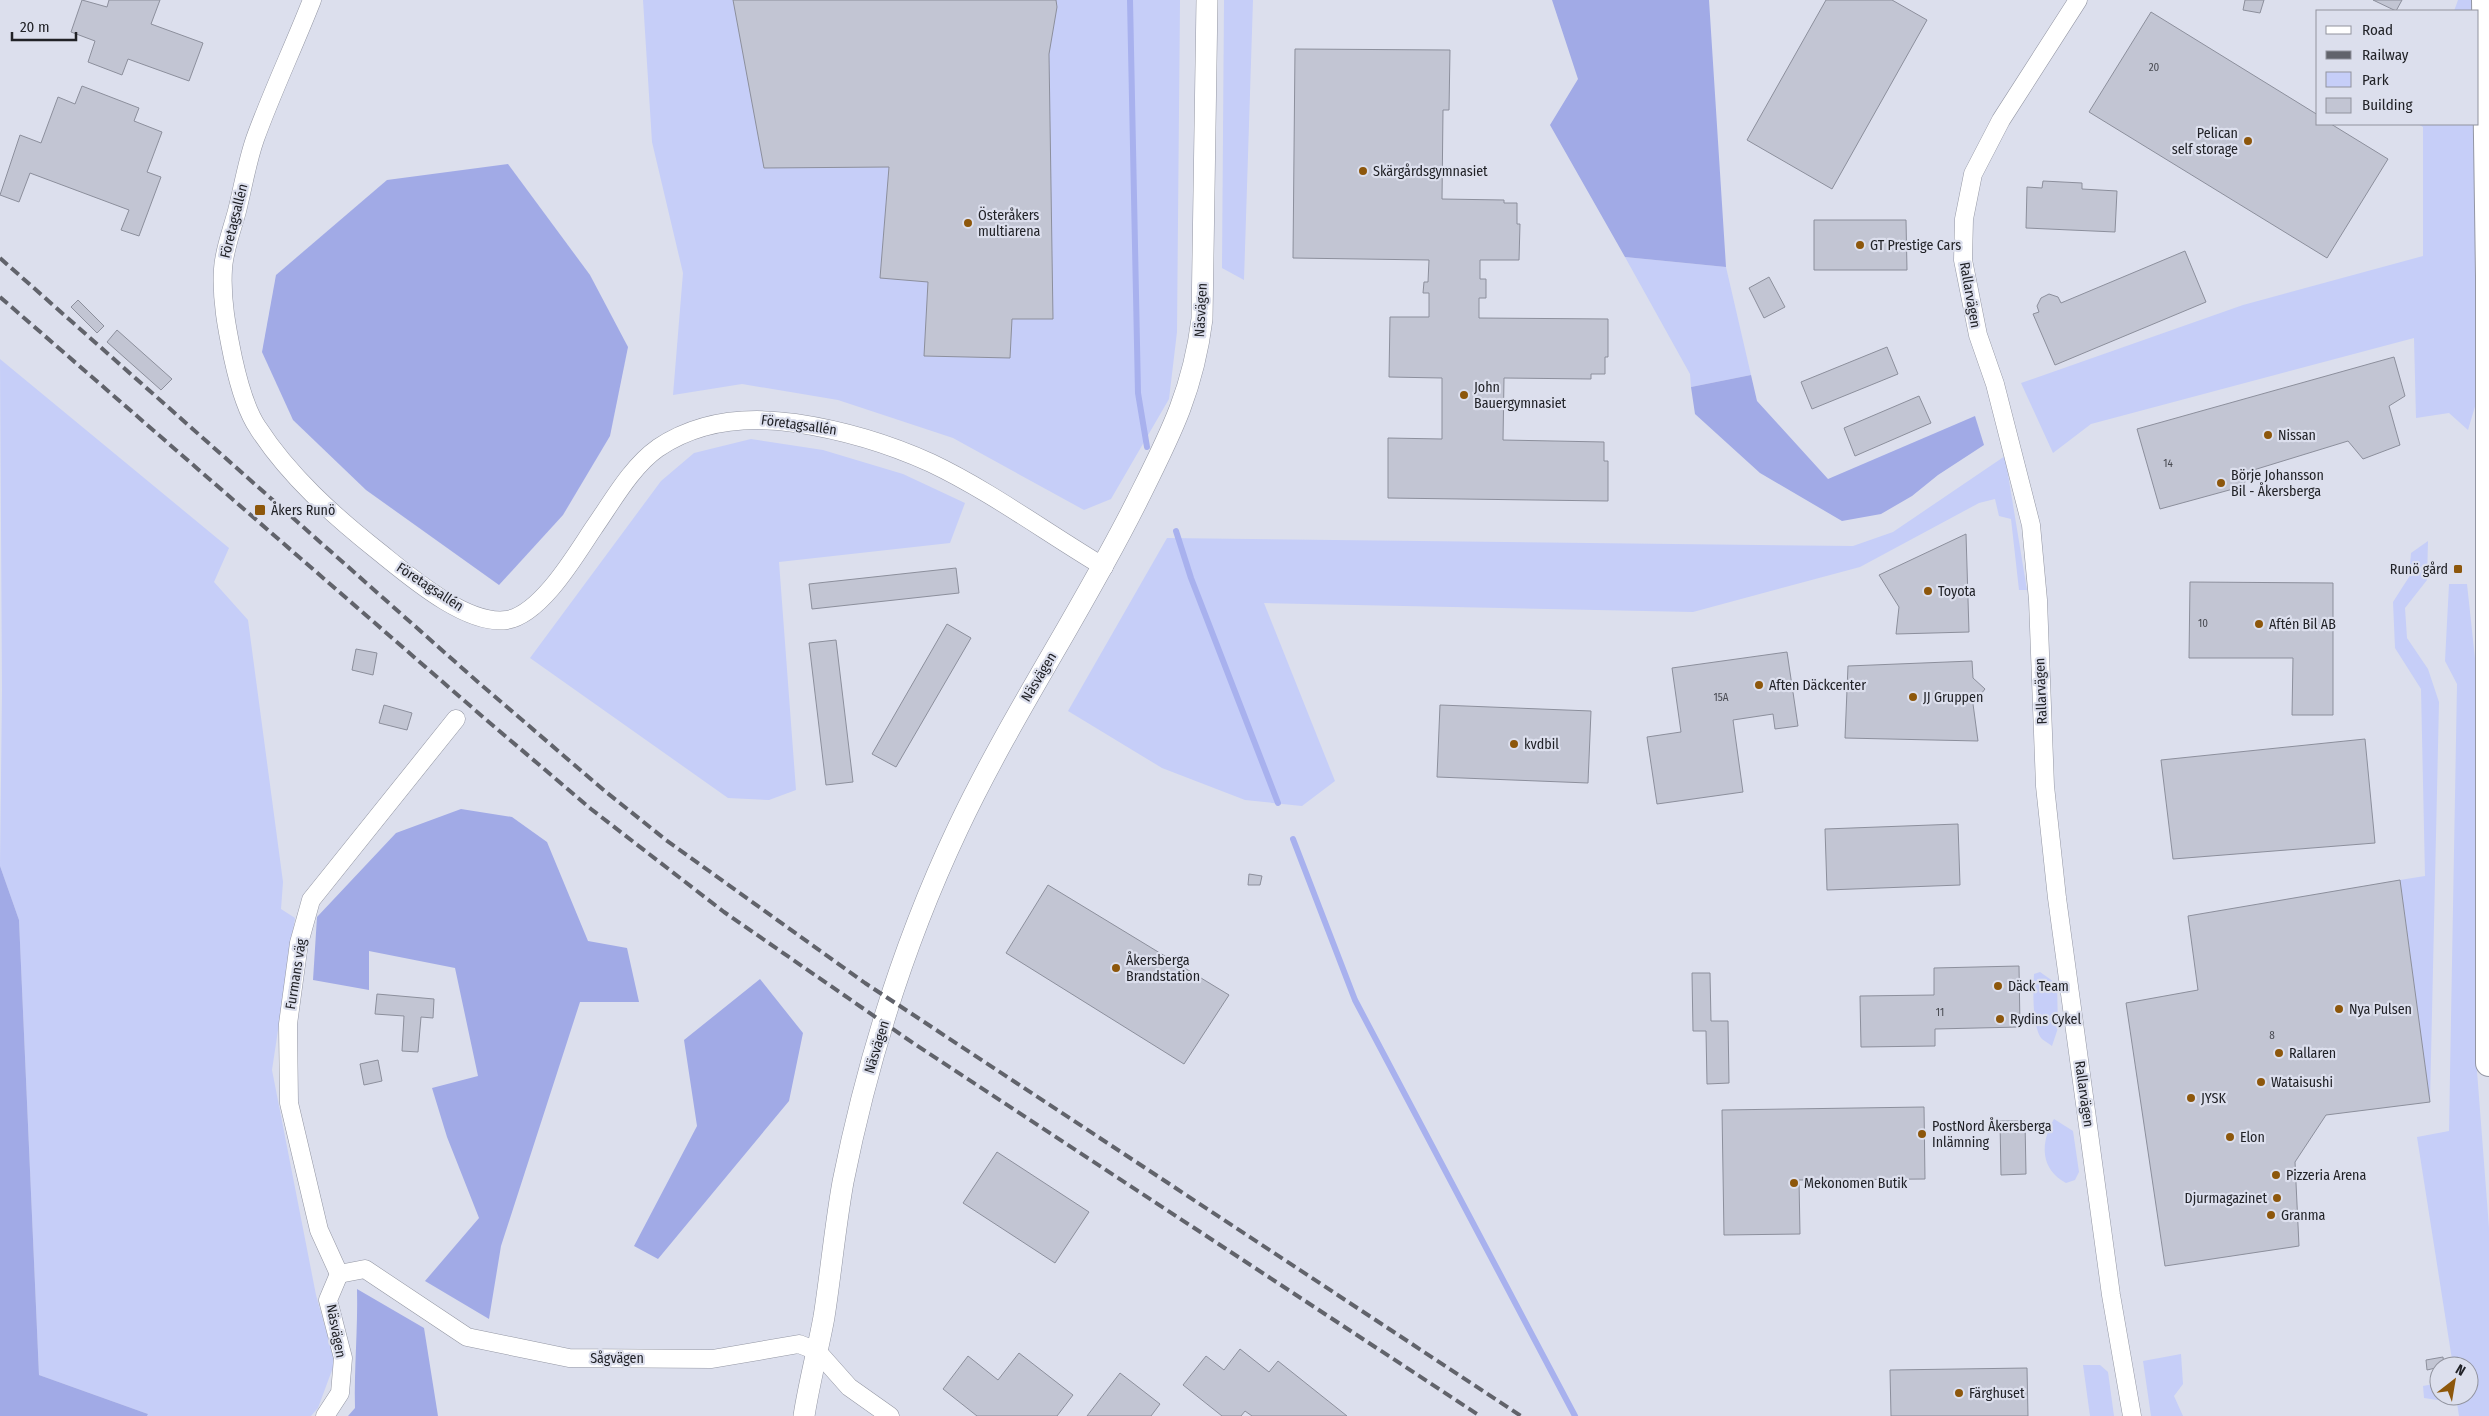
<svg xmlns="http://www.w3.org/2000/svg" width="2489" height="1416" font-family="'Fira Sans Condensed',sans-serif">
  <rect width="100%" height="100%" fill="#dcdfed"/>
  <!-- green -->
  <g fill="#c6cef8">
    <path d="M643,0h537l-3,332 -8,67 -58,100 -27,11 -131,-72 -115,-38 -96,-16 -69,11 10,-122 -31,-131z"/>
    <path d="M1224,0h29l-9,280 -22,-12z"/>
    <path d="M2458,0h18v11h-22z"/>
    <path d="M2418,124h59l2,269 -11,37 -19,-17 -33,5 -2,-80 -323,86 -38,29 -32,-70 222,-78 180,-49v-129z"/>
    <path d="M1625,257l101,10 25,108 -60,12 -1,-13z"/>
    <path d="M0,359l229,189 -15,34 34,38 35,262 -2,27 14,9 -23,152 44,225 19,67 -17,46 -7,8h-164l1,-2 -109,-39 -20,-455 -19,-54 2,-176z"/>
    <path d="M751,439l72,11 80,24 62,29 -15,40 -171,19 17,228 -27,10 -41,-2 -198,-140 131,-177 33,-28z"/>
    <path d="M2005,456l22,134h-8l-8,-71 -12,-3 -4,-17 -16,4 -119,64 -167,45 -429,-9 71,178 -33,25 -57,-6 -83,-32 -94,-57 99,-173 686,8 40,-14z"/>
    <path d="M2428,541l-1,39 -22,28 2,30 21,31 11,33 -9,400 -30,-222 25,-4 -4,-187 -26,-41 -2,-46 16,-25 2,-24z"/>
    <path d="M2449,584h18l10,93v394l12,157v188h-30l-2,-13 -33,-5 -1,-12 16,-3v13h30v-30h-16l-36,-229 32,-6 8,-447 -12,-23z"/>
    <path d="M2040,972l17,12 1,44 -6,18c-3,-2 -7,-5 -10,-7 -10,-11 -9,-50 -8,-65z"/>
    <path d="M2054,1119l19,12 6,41 -4,8 -9,3c-26,-14 -26,-40 -12,-64z"/>
    <path d="M2181,1354l2,30 -9,12 9,20h-32l-8,-55z"/>
    <path d="M2083,1365h17l8,7 6,44h-24z"/>
  </g>
  <!-- forest -->
  <g fill="#a1aae6">
    <path d="M1552,0h157l17,267 -101,-10 -75,-132 28,-46z"/>
    <path d="M508,164l82,111 38,72 -18,89 -47,79 -64,70 -133,-95 -73,-70 -31,-68 14,-77 111,-95z"/>
    <path d="M1751,375l6,26 71,78 147,-63 9,29 -46,30 -26,21 -31,18 -39,7 -82,-48 -65,-59 -4,-27z"/>
    <path d="M461,809l51,8 35,25 41,99 39,7 12,54h-59l-79,244 -12,73 -64,-38 54,-63 -32,-81 -15,-49 46,-12 -23,-108 -86,-17v39l-56,-10 4,-63 79,-84z"/>
    <path d="M0,866l19,54 20,455 109,39 -1,2h-147z"/>
    <path d="M760,979l43,54 -14,68 -131,158 -24,-13 63,-120 -13,-86z"/>
    <path d="M357,1289l67,39 14,88h-90l7,-8c-1,-40 3,-79 2,-119z"/>
  </g>
  <g fill="none" stroke-linecap="round" stroke-linejoin="round">
    <!-- stream -->
    <g stroke="#a8b1ee" stroke-width="6">
      <path d="M1130,0l8,393 9,54"/>
      <path d="M1176,531l15,47 87,225"/>
      <path d="M1293,839l62,161 220,416"/>
    </g>
  </g>
  <!-- building -->
  <g fill="#c2c5d3" stroke="#8c8f9c">
    <path d="M82,0l25,7 2,-7h51l-9,24 52,19 -14,38 -61,-22 -6,16 -34,-13 7,-21 -24,-9z"/>
    <path d="M733,0h323l1,7 -8,47 4,265h-41l-2,39 -86,-2 4,-74 -48,-4 9,-111 -125,1z"/>
    <path d="M1826,0h66l35,20 -95,169 -85,-49z"/>
    <path d="M2245,0h19l-4,13 -17,-3z"/>
    <path d="M2373,0h29l-6,11z"/>
    <path d="M2151,12l167,103v9h13l57,35 -61,99 -238,-146z"/>
    <path d="M1295,49l155,1 -1,60h-6l-1,89 62,1v3h13v21h3l-1,36h-39v19h6v19h-7v20l129,1v38h-3v17h-14v5l-87,-1 -1,62 101,2v19h4v40l-220,-3v-60l54,1v-61l-53,-1 1,-60h39v-24h-6l1,-11h4l1,-22 -136,-2z"/>
    <path d="M82,86l57,22 -5,13 28,11 -15,40 14,5 -22,59 -18,-6 8,-20 -99,-37 -11,29 -19,-7 20,-60 21,8 17,-46 17,7z"/>
    <path d="M2043,181l39,2v6l35,2 -2,41 -89,-4 1,-41 15,1z"/>
    <path d="M1814,220h92l1,50h-93z"/>
    <path d="M2185,251l21,51 -151,63 -22,-51 6,-2 -2,-6 4,-8 8,-4 9,3 3,6z"/>
    <path d="M1769,277l16,30 -21,11 -15,-30z"/>
    <path d="M78,300l26,26 -7,7 -26,-26z"/>
    <path d="M117,330l55,49 -11,11 -54,-48z"/>
    <path d="M1887,347l11,27 -86,35 -11,-27z"/>
    <path d="M2394,357l11,39 -16,10 11,39 -37,14 -15,-18 -101,31 -3,14 -84,23 -23,-80z"/>
    <path d="M1919,396l12,27 -76,33 -11,-28z"/>
    <path d="M1966,534l3,98 -73,2 3,-27 -20,-32z"/>
    <path d="M956,568l3,25 -147,16 -3,-25z"/>
    <path d="M2190,582l143,1v132h-41l1,-57h-104z"/>
    <path d="M947,624l24,14 -75,129 -24,-13z"/>
    <path d="M836,640l17,142 -27,3 -17,-142z"/>
    <path d="M356,649l21,4 -4,22 -21,-5z"/>
    <path d="M1787,652l11,74 -23,3 -2,-15 -40,6 10,72 -86,12 -10,-67 34,-5 -9,-64z"/>
    <path d="M1972,661l1,17 12,11 -12,15 5,37 -133,-3 3,-72z"/>
    <path d="M384,705l28,8 -5,17 -28,-7z"/>
    <path d="M1440,705l151,6 -3,72 -151,-6z"/>
    <path d="M2365,739l10,104 -202,16 -12,-99z"/>
    <path d="M1958,824l2,61 -133,5 -2,-61z"/>
    <path d="M1249,874l13,2 -2,9h-12z"/>
    <path d="M2400,880l30,222 -104,13 -31,47 4,84 -134,20 -39,-263 72,-13 -10,-74z"/>
    <path d="M1048,885l181,110 -45,69 -178,-111z"/>
    <path d="M2019,966l1,61 -85,2v17l-74,1 -1,-51 74,-1v-27z"/>
    <path d="M1692,973h18l1,48h17l1,62 -22,1 -1,-53h-13z"/>
    <path d="M377,994l57,5 -1,19 -12,-1 -3,35 -16,-1 2,-35 -29,-2z"/>
    <path d="M378,1060l4,21 -18,4 -4,-21z"/>
    <path d="M1924,1107l1,72 -126,1 1,54 -76,1 -2,-125z"/>
    <path d="M2000,1121h25l1,53 -25,1z"/>
    <path d="M997,1152l92,60 -34,51 -92,-60z"/>
    <path d="M1240,1349l29,23 9,-11 69,55h-95l-7,-5 -4,5h-19l-39,-31 23,-29 18,14z"/>
    <path d="M1019,1353l54,42 -16,21h-80l-34,-27 25,-33 30,24z"/>
    <path d="M2443,1357l1,9 -17,4 -1,-10z"/>
    <path d="M2027,1368l1,48h-137l-1,-46z"/>
    <path d="M1120,1373l40,31 -9,12h-64z"/>
  </g>
  <g fill="none" stroke-linecap="round" stroke-linejoin="round">
    <defs>
      <g id="minor">
        <path d="M312,0c-18,46 -40,92 -57,139 -8,23 -12,48 -18,72 -5,19 -13,39 -14,58 -2,30 4,60 10,89 5,23 12,51 25,70 31,48 76,88 120,123 30,24 88,75 129,69 34,-6 68,-64 86,-91 19,-27 38,-62 65,-81 42,-28 89,-32 137,-25 47,7 92,20 136,40 59,28 116,70 173,104"/>
        <path d="M2078,0l-77,120 -28,54 -9,45 -1,41 15,75 17,49 36,141 7,75 7,186 12,112 54,397 21,121"/>
        <path d="M339,1274l-20,-44 -30,-127 -1,-79 11,-81 12,-43 145,-181"/>
        <path d="M339,1274l26,-5 102,68 102,21 143,1 87,-15 18,7 32,36 41,29"/>
        <path d="M325,1416l15,-23 3,-35 -15,-58 11,-26"/>
      </g>
      <path id="tertiary" d="M804,1416c5,-33 14,-66 20,-99 7,-45 11,-90 19,-135 24,-120 62,-242 115,-354 53,-112 123,-215 179,-327 32,-64 56,-109 65,-182l5,-319"/>
      <path id="primary" d="M2485,0l4,276v787"/>
    </defs>
    <!-- minor casing -->
    <use href="#minor" stroke="#9396a3" stroke-width="19"/>
    <!-- tertiary casing -->
    <use href="#tertiary" stroke="#9396a3" stroke-width="22"/>
    <!-- primary casing -->
    <use href="#primary" stroke="#9396a3" stroke-width="28"/>
    <!-- minor -->
    <use href="#minor" stroke="#fff" stroke-width="18"/>
    <!-- tertiary -->
    <use href="#tertiary" stroke="#fff" stroke-width="21"/>
    <!-- primary -->
    <use href="#primary" stroke="#fff" stroke-width="26"/>
    <!-- rail -->
    <g stroke="#61636b" stroke-width="4" stroke-dasharray="10 5" stroke-linecap="butt">
      <path d="M0,258l479,425 127,109 60,48 199,143 656,433"/>
      <path d="M0,297l483,420 108,92 133,103 189,131 567,373"/>
    </g>
  </g>
  <!-- markers -->
  <g fill="#8d570b" stroke="#dcdfed" stroke-width="2">
    <circle cx="2248" cy="141" r="5"/>
    <circle cx="1363" cy="171" r="5"/>
    <circle cx="968" cy="223" r="5"/>
    <circle cx="1860" cy="245" r="5"/>
    <circle cx="1464" cy="395" r="5"/>
    <circle cx="2268" cy="435" r="5"/>
    <circle cx="2221" cy="483" r="5"/>
    <rect x="254" y="504" width="12" height="12" rx="2.5"/>
    <rect x="2453" y="564" width="10" height="10" rx="2.5"/>
    <circle cx="1928" cy="591" r="5"/>
    <circle cx="2259" cy="624" r="5"/>
    <circle cx="1759" cy="685" r="5"/>
    <circle cx="1913" cy="697" r="5"/>
    <circle cx="1514" cy="744" r="5"/>
    <circle cx="1116" cy="968" r="5"/>
    <circle cx="1998" cy="986" r="5"/>
    <circle cx="2339" cy="1009" r="5"/>
    <circle cx="2000" cy="1019" r="5"/>
    <circle cx="2279" cy="1053" r="5"/>
    <circle cx="2261" cy="1082" r="5"/>
    <circle cx="2191" cy="1098" r="5"/>
    <circle cx="1922" cy="1134" r="5"/>
    <circle cx="2230" cy="1137" r="5"/>
    <circle cx="2276" cy="1175" r="5"/>
    <circle cx="1794" cy="1183" r="5"/>
    <circle cx="2277" cy="1198" r="5"/>
    <circle cx="2271" cy="1215" r="5"/>
    <circle cx="1959" cy="1393" r="5"/>
  </g>
  <g text-anchor="middle" dominant-baseline="central" stroke-width="4.5" stroke-linejoin="round" paint-order="stroke">
    <!-- number labels -->
    <g font-size="11" fill="#494b52">
      <text x="2154" y="67">20</text>
      <text x="2168" y="463">14</text>
      <text x="2203" y="623">10</text>
      <text x="1721" y="697">15A</text>
      <text x="1940" y="1012">11</text>
      <text x="2272" y="1035">8</text>
    </g>
    <!-- poi labels -->
    <g font-size="14" fill="#212227" stroke="#dcdfed" text-anchor="start">
      <text x="2238" y="133" text-anchor="end">Pelican<tspan x="2238" dy="16">self storage</tspan></text>
      <text x="1373" y="171">Skärgårdsgymnasiet</text>
      <text x="978" y="215">Österåkers<tspan x="978" dy="16">multiarena</tspan></text>
      <text x="1870" y="245">GT Prestige Cars</text>
      <text x="1474" y="387">John<tspan x="1474" dy="16">Bauergymnasiet</tspan></text>
      <text x="2278" y="435">Nissan</text>
      <text x="2231" y="475">Börje Johansson<tspan x="2231" dy="16">Bil - Åkersberga</tspan></text>
      <text x="271" y="510">Åkers Runö</text>
      <text x="2448" y="569" text-anchor="end">Runö gård</text>
      <text x="1938" y="591">Toyota</text>
      <text x="2269" y="624">Aftén Bil AB</text>
      <text x="1769" y="685">Aften Däckcenter</text>
      <text x="1923" y="697">JJ Gruppen</text>
      <text x="1524" y="744">kvdbil</text>
      <text x="1126" y="960">Åkersberga<tspan x="1126" dy="16">Brandstation</tspan></text>
      <text x="2008" y="986">Däck Team</text>
      <text x="2349" y="1009">Nya Pulsen</text>
      <text x="2010" y="1019">Rydins Cykel</text>
      <text x="2289" y="1053">Rallaren</text>
      <text x="2271" y="1082">Wataisushi</text>
      <text x="2201" y="1098">JYSK</text>
      <text x="1932" y="1126">PostNord Åkersberga<tspan x="1932" dy="16">Inlämning</tspan></text>
      <text x="2240" y="1137">Elon</text>
      <text x="2286" y="1175">Pizzeria Arena</text>
      <text x="1804" y="1183">Mekonomen Butik</text>
      <text x="2267" y="1198" text-anchor="end">Djurmagazinet</text>
      <text x="2281" y="1215">Granma</text>
      <text x="1969" y="1393">Färghuset</text>
    </g>
    <!-- street labels -->
    <g font-size="14" fill="#212227" stroke="#dcdfed">
      <text transform="translate(234 221) rotate(-76)">Företagsallén</text>
      <text transform="translate(1970 295) rotate(80)">Rallarvägen</text>
      <text transform="translate(1201 310) rotate(-87)">Näsvägen</text>
      <text transform="translate(799 425) rotate(8)">Företagsallén</text>
      <text transform="translate(430 587) rotate(33)">Företagsallén</text>
      <text transform="translate(1039 677) rotate(-59)">Näsvägen</text>
      <text transform="translate(2041 691) rotate(-92)">Rallarvägen</text>
      <text transform="translate(296 974) rotate(-81)">Furmans väg</text>
      <text transform="translate(877 1047) rotate(-73)">Näsvägen</text>
      <text transform="translate(2084 1094) rotate(82)">Rallarvägen</text>
      <text transform="translate(336 1331) rotate(79)">Näsvägen</text>
      <text x="617" y="1358">Sågvägen</text>
    </g>
  </g>
  <!-- legend -->
  <rect x="2316" y="10" width="162" height="115" fill="#dcdfed" stroke="#91939e"/>
  <rect x="2326" y="26" width="25" height="8" fill="#ffffff" stroke="#91939e"/>
  <text x="2362" y="35" font-size="15" fill="#212227">Road</text>
  <rect x="2326" y="51" width="25" height="8" fill="#61636b" stroke="#91939e"/>
  <text x="2362" y="60" font-size="15" fill="#212227">Railway</text>
  <rect x="2326" y="72" width="25" height="15" fill="#c6cef8" stroke="#91939e"/>
  <text x="2362" y="85" font-size="15" fill="#212227">Park</text>
  <rect x="2326" y="98" width="25" height="15" fill="#c2c5d3" stroke="#91939e"/>
  <text x="2362" y="110" font-size="15" fill="#212227">Building</text>
  <!-- north arrow -->
  <g transform="translate(2454 1381) rotate(31)"><circle r="24" fill="#dcdfed" stroke="#91939e"/>
  <path d="M0-4L9 19L0 12L-9 19Z" fill="#8d570b"/>
  <text y="-8" font-size="14" font-weight="bold" text-anchor="middle" fill="#212227">N</text>
  </g>
  <!-- scale -->
  <path d="M12 32v8h64v-8" fill="none" stroke="#212227" stroke-width="2.5"/>
  <text x="20" y="32" font-size="15" fill="#212227" stroke="#dcdfed" stroke-width="4" paint-order="stroke">20 m</text>
</svg>
